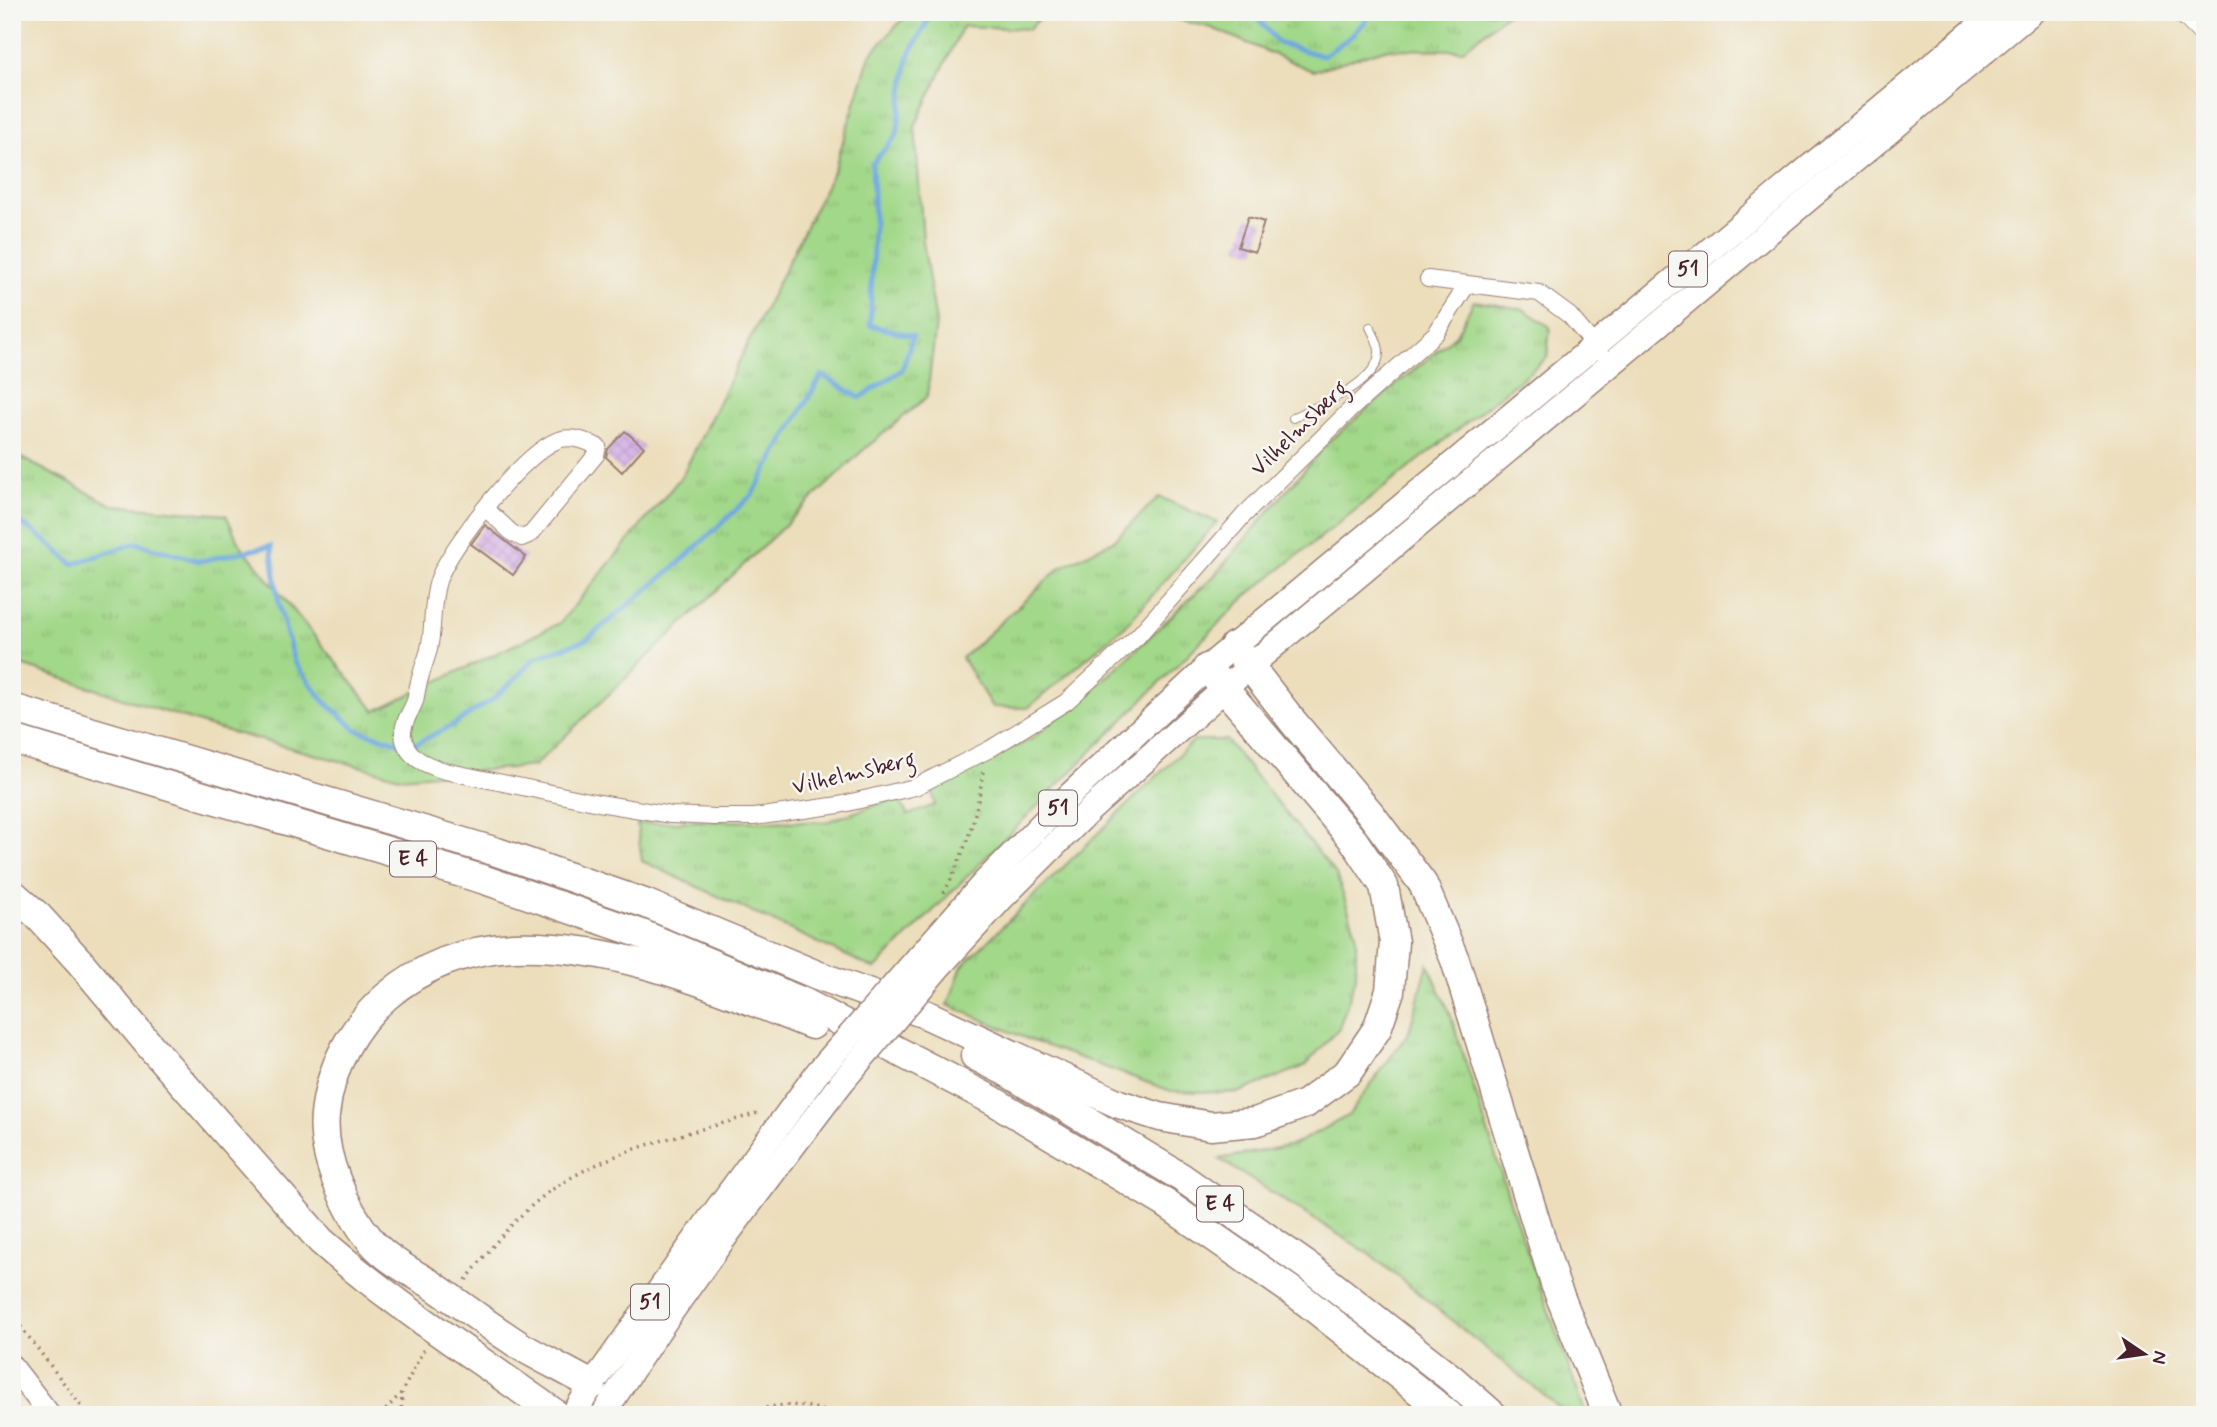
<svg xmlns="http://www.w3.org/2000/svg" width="2217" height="1427" font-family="Mynerve,sans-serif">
  <defs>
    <pattern id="grass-tufts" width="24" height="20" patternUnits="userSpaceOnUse" patternTransform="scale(1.75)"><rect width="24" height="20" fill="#a2d889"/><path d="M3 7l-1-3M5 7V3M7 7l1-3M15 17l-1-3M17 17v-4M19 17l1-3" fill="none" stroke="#8db976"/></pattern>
    <pattern id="building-cross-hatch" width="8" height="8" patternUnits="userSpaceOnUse" patternTransform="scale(1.75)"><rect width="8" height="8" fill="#d5aee6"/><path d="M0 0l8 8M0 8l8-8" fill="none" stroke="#b895c5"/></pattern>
  </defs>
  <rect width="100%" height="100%" fill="#f6f6f2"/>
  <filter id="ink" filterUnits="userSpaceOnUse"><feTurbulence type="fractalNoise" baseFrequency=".0143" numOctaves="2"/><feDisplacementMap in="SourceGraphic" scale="14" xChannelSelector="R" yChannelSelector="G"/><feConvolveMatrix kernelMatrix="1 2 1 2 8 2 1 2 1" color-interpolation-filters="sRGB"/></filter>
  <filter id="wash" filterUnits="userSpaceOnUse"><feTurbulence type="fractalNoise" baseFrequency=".00686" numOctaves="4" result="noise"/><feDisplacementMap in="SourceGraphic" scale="28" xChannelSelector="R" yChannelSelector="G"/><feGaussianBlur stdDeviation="1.57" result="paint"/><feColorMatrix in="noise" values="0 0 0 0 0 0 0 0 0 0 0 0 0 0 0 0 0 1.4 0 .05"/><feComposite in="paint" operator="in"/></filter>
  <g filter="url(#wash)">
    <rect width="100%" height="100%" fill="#ecdebb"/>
    <!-- grass -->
    <g fill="url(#grass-tufts)" stroke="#767c5a" stroke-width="2">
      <path d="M909,12h136l-16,17 -66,-3 -48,100 8,116 13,81 -9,74 -66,55 -327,314 -134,11 -188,-50 -200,-65v-209l100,52 114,10 13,28 136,168 185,-88 122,-147 152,-306 36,-115z"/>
      <path d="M1147,12h362l-46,38 -78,-1 -72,22 -101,-43z"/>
      <path d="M1474,301l49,8 27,18 -3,31 -100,80 -201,158 -371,373 -233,-108 -5,-37 59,-3 130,1 71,-24 11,17 27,-10 -4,-21 101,-45 78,-65 104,-98 114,-134 128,-107z"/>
      <path d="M1159,497l58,25 -91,103 -98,83 -36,-1 -30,-49 99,-91 52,-26z"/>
      <path d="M1194,740h32l110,134 20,59v44l-17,51 -34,38 -68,27 -66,-2 -141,-51 -82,-35 14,-39z"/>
      <path d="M1428,964l22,49 65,204 71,198h-18l-197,-160 -152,-96 74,-14 55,-29 61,-84z"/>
    </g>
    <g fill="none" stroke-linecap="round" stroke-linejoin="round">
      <!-- stream -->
      <g stroke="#6ea9de" stroke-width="5">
        <path d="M1253,12l25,31 45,13 30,-21 20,-23"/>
        <path d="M12,517l25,17 36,30 63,-21 64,18 71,-15 8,59 15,57 30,39 33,29 54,16 42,-21 40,-26 24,-22 19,-20 50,-17 92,-76 74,-69 70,-120 38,23 42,-28 11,-34 -43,-11 4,-102 -2,-59 25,-29 11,-77 24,-46"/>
      </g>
    </g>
    <g id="blocks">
      <!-- building -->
      <g fill="url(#building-cross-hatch)">
        <path d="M1248,217l16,5 -9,30 -17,-5z"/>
        <path d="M625,431l19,16 -22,25 -16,-15 2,-8z"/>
        <path d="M485,525l41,32 -13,18 -42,-31z"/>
      </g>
    </g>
  </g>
  <g filter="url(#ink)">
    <use href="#blocks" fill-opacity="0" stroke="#9b7e73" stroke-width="2"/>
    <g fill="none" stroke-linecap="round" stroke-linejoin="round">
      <defs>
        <path id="lane" d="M1293,418c23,-12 85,-34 86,-65 1,-8 -6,-19 -9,-26"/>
        <g id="street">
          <path d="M2179,12l26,26"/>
          <path d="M1428,279l111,14 31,23 30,36"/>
          <path d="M485,508l27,25 10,5 9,-4 65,-79 2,-8c-11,-6 -23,-11 -36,-8 -34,7 -113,108 -124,142 -7,22 -4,46 -9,68 -2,9 -6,17 -8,26 -3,8 -4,17 -6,26 -4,11 -13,22 -12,34 3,23 23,30 42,36l154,32 72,12 44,2h39l85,-12 76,-18 75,-38 76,-47 72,-66 106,-121 107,-106 85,-76 31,-48"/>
        </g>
        <path id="secondary" d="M12,1366l38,49"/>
        <g id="primary">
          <path d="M918,958l66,-75 88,-90 135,-125 789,-656"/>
          <path d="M937,969l65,-71 89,-89 159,-143 782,-654"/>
          <path d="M573,1415l19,-30 117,-165 109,-148"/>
          <path d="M603,1415c72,-115 156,-224 238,-332"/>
        </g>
        <g id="highway">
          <path d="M1234,646l60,77 76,90 53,71 32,76 100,324 53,131"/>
          <path d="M12,708l485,144 150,52 170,71 108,39 194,90 41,13 51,9 44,-4 50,-18 43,-32 29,-43 13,-38 4,-49 -10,-56 -30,-45 -147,-173"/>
          <path d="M12,739l473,141 154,53 166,70 187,97 173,103 134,93 150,119"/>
          <path d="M12,893l26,23 42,46 71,85 170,194c74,65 157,117 236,174"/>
          <path d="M975,1056l30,15 176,106 132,93 138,108 42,37"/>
          <path d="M592,1385c-23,-13 -47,-25 -70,-38 -31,-20 -61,-42 -91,-63 -20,-12 -45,-25 -60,-43 -26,-32 -50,-85 -46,-126 10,-98 92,-163 188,-168 104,-4 204,41 299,78"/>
        </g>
      </defs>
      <!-- lane casing -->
      <use href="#lane" stroke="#9b7e73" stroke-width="10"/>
      <!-- street casing -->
      <use href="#street" stroke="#9b7e73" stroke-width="18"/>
      <!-- secondary casing -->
      <use href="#secondary" stroke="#9b7e73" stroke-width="24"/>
      <!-- primary casing -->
      <use href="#primary" stroke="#9b7e73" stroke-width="27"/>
      <!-- highway casing -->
      <use href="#highway" stroke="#9b7e73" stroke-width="31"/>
      <!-- path -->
      <g stroke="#9b7e73" stroke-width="3.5" stroke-dasharray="2 5" stroke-linecap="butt">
        <path d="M944,893c20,-38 34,-79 39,-122"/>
        <path d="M466,1280c28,-37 58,-74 98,-98 59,-37 131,-49 197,-70"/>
        <path d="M12,1315l76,100"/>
        <path d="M381,1415l21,-23 22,-43"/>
        <path d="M401,1415l1,-22"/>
        <path d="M746,1415c32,-15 61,-11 93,0"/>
      </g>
      <!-- lane -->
      <use href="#lane" stroke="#fff" stroke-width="8"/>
      <!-- street -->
      <use href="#street" stroke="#fff" stroke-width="16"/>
      <!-- secondary -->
      <use href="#secondary" stroke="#fff" stroke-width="21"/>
      <!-- primary -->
      <use href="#primary" stroke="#fff" stroke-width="24"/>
      <!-- highway -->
      <use href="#highway" stroke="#fff" stroke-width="28"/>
      <defs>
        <g id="primary-bridge">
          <path d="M818,1072l100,-114"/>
          <path d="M841,1083l96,-114"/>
        </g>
      </defs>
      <!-- primary-bridge casing -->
      <use href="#primary-bridge" stroke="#9b7e73" stroke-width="27" stroke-linecap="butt"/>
      <!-- primary-bridge -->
      <use href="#primary-bridge" stroke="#fff" stroke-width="24"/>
    </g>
  </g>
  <g text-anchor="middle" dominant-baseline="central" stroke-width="5" stroke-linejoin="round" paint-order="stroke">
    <!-- shield labels -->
    <g fill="#f6f6f2" stroke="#7e6067" stroke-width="2">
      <rect x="1669" y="251.5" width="38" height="35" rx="5"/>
      <rect x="1039" y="790.5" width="38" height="35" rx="5"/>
      <rect x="390" y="841.5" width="46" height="35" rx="5"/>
      <rect x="1197" y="1186.5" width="46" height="35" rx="5"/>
      <rect x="631" y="1284.5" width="38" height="35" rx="5"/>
    </g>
    <g font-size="21" font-weight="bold" fill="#4a1f2b">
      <text x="1688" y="269">51</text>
      <text x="1058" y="808">51</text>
      <text x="413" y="859">E 4</text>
      <text x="1220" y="1204">E 4</text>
      <text x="650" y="1302">51</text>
    </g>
    <!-- street labels -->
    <g font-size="23" fill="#4a1f2b" stroke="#f6f6f2">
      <text transform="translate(1300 429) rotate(-44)">Vilhelmsberg</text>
      <text transform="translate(854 774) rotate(-13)">Vilhelmsberg</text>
    </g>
  </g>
  <!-- margin -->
  <rect width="2217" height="1427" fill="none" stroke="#f6f6f2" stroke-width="42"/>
  <!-- north arrow -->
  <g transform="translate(2144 1354) rotate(103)" stroke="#f6f6f2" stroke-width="5" paint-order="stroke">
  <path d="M0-5L12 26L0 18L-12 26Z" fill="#4a1f2b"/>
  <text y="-10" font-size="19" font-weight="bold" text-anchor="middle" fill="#4a1f2b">N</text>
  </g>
</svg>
